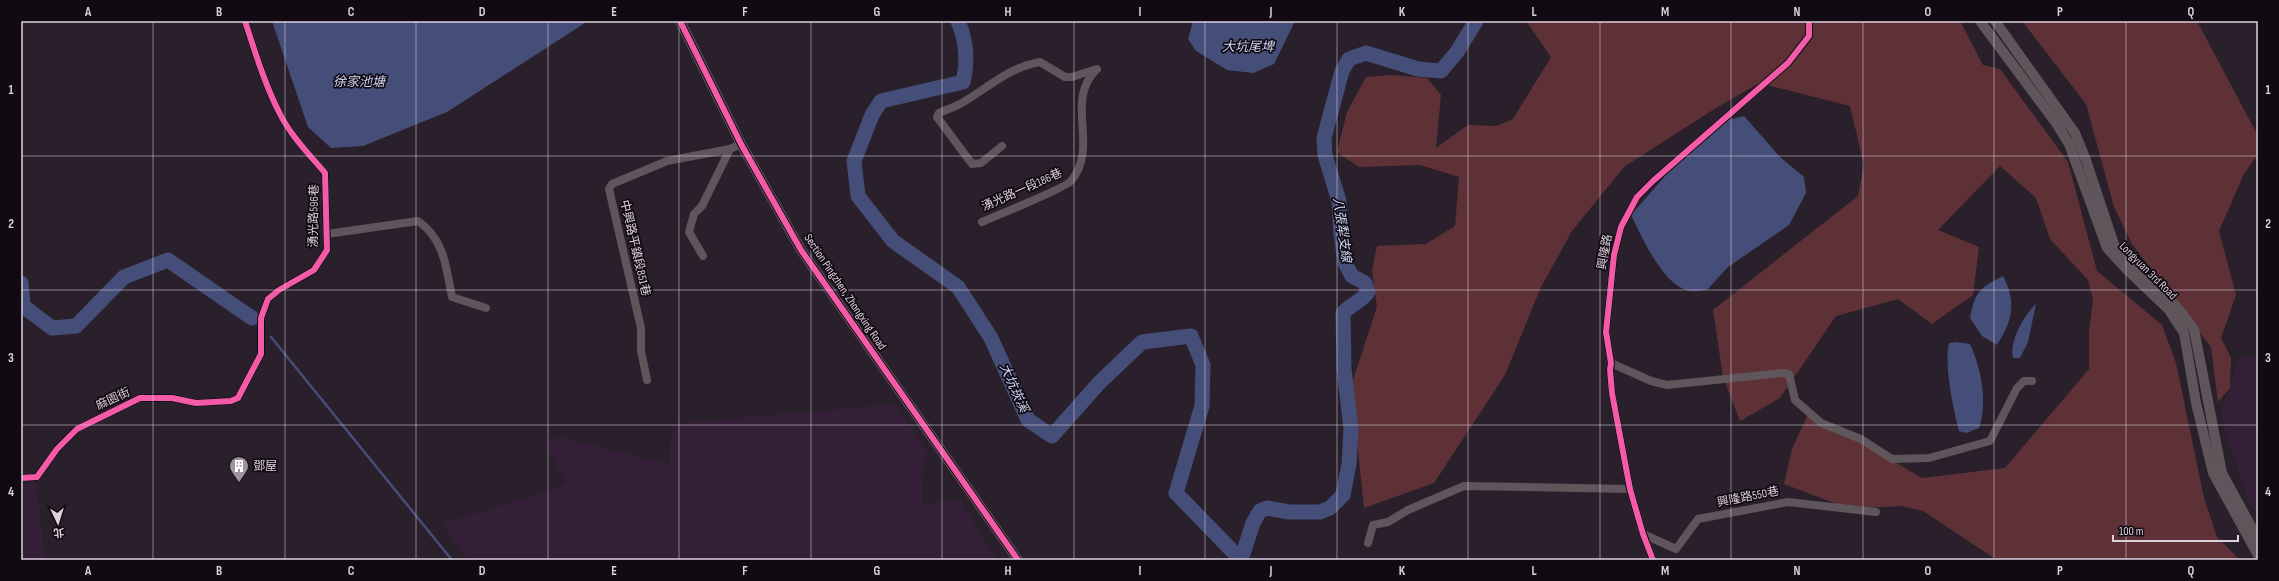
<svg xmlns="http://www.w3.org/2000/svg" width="2279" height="581" font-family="'Sofia Sans Condensed','Noto Sans TC',sans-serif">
  <rect width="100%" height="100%" fill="#2a202b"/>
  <!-- built -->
  <g fill="#342036">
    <path d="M2239,356l19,2v163l-9,-19 -28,-87z"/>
    <path d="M895,404l33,50 -7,15 2,35 37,-4 37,60h-530l-24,-36 123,-40 -20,-41 13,-6 110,27 3,-40z"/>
    <path d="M36,483l9,77h-24v-76z"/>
  </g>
  <!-- green -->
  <g fill="#5e3136">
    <path d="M1526,21h434l23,44 17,4 68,93 29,109 65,54 14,38 28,135 13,39 23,23h-243l-74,-49 -23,-5 -50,3 -66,-25 8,-35 17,-37 113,66 83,-10 84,-99v-36l4,-34 -5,-19 -38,-41 -14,-41 -36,-32 -62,64 41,17 -6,48 -41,29 -34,-25 -62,17 -56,82 -40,23 -17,-44 -10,-67 145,-114 6,-31 -14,-59 -91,-23 -43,25 -92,59 -52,64 -31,56 -36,88 -71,108 -70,25 -13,-122 26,-79 -5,-37 5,-24 49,-2 29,-18 4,-49 -39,-12 -61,2 -22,-15 10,-40 19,-35 25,-2 36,3 14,17 -5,53 32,-23 28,1 17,-7 38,-62z"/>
    <path d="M2022,21h175l61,115v18l-14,20 -25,57 17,64 -15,43 10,20 -1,30 -12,14 -7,-55 -79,-103 -18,-37 -28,-103z"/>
  </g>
  <!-- water -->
  <g fill="#454e79">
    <path d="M272,21h316l-141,91 -84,34 -32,2 -23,-21z"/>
    <path d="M1193,21h102l-21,43 -21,9 -26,-3 -31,-19 -8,-12z"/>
    <path d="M1744,116l36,41 24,20 2,16 -17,32 -61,42 -21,23c-5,0 -11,2 -16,1 -27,-3 -49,-54 -60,-76l34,-39 55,-54z"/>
    <path d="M2003,276c14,27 9,45 -6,69l-15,-9 -12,-18c5,-27 10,-30 33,-42z"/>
    <path d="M2036,304l-8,38 -8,16h-7c-4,-17 11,-43 23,-54z"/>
    <path d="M1956,342l14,2c11,24 18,59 9,84l-13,5 -7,-2c-6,-23 -15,-66 -10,-88z"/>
  </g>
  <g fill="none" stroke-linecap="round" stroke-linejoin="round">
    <!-- stream -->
    <path stroke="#454e79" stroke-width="2.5" d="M271,337l181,223"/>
    <!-- river -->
    <g stroke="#454e79" stroke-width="15">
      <path d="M958,21c8,19 10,41 5,61l-82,19 -9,14 -18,46 4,35 35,45 65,46 33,51 37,82 24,16 47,-53 43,-41 49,-6 12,29 -1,41 -26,87 65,67"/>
      <path d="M21,283l2,23 29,22 24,-2 48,-49 44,-17 84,58"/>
      <path d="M1241,560l12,-37 7,-12 7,-3 22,4h31l10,-4 13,-13 6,-31 2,-35 -7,-60 -1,-56c8,-9 18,-11 25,-21l-3,-9 -13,-7 -7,-13 -4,-29 -2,-33 -14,-46 -1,-17 18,-67 7,-12 17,-6 52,16 23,2 16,-19 19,-31"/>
    </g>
    <!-- minor -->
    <g stroke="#5f565b" stroke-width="8">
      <path d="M1002,146l-21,17 -9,1 -35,-47 2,-4c9,-4 19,-7 26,-12 25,-15 45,-34 75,-39l25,15h7l25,-8"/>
      <path d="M982,222c13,-6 84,-34 89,-41 29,-35 -7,-79 25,-111"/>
      <path d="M327,234l91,-13c27,19 28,47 34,76l34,11"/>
      <path d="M703,256l-14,-24 5,-18 8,-8 28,-57"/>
      <path d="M1611,363l40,18 16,4 116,-12 6,1 6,26 26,23 40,16 31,20 37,-1 61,-17 27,-53 7,-7h8"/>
      <path d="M647,380l-6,-29v-23l-32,-139 3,-5 55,-23 63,-12 11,-5"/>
      <path d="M21,478l16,-1 20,-28 20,-20 63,-31h32l24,5 35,-2 7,-3 23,-44v-36l7,-19 11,-9 35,-20 13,-20 -2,-77c-16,-19 -34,-37 -45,-59 -15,-29 -25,-62 -35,-93"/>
      <path d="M1643,534l33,15 22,-30 90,-17 88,10"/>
      <path d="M1368,543l5,-18 15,-3 20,-12 56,-24 166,3"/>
      <path d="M1653,560l-10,-26 -13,-45 -18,-96 -2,-23 1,-7 -5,-31 8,-77 7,-28 16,-30 16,-16 135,-118 21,-27v-15"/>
    </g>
    <!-- tertiary -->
    <g stroke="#5f565b" stroke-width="10">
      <path d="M680,21l61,123 60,106 217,310"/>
      <path d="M1980,21l76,102 13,21 38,104 20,22 42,40 15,23 12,70 17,70 45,82"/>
      <path d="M1995,21l80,112 11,27 29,87 61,59 18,23 28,144 36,66"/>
    </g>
    <defs>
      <g id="cycleway">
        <path d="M680,21l61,123 60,106 217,310"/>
        <path d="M21,478l16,-1 20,-28 20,-20 63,-31h32l24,5 35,-2 7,-3 23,-44v-36l7,-19 11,-9 35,-20 13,-20 -2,-77c-16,-19 -34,-37 -45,-59 -15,-29 -25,-62 -35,-93"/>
        <path d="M1653,560l-10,-26 -13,-45 -18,-96 -2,-23 1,-7 -5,-31 8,-77 7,-28 16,-30 16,-16 135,-118 21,-27v-15"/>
      </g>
    </defs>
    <!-- cycleway casing -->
    <use href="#cycleway" stroke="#110a12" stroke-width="8"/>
    <!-- cycleway -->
    <use href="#cycleway" stroke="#f35aa7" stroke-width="6"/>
  </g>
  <!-- grid -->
  <path fill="none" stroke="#ddd1de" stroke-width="1" stroke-opacity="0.55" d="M153,21v539M285,21v539M416,21v539M548,21v539M679,21v539M811,21v539M942,21v539M1074,21v539M1205,21v539M1337,21v539M1468,21v539M1600,21v539M1731,21v539M1863,21v539M1994,21v539M2126,21v539M21,156h2237M21,290h2237M21,425h2237"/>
  <!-- icons -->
  <defs>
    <symbol id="building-pin" viewBox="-11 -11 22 30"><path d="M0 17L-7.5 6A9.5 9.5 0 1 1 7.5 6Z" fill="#9e939f" stroke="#110a12"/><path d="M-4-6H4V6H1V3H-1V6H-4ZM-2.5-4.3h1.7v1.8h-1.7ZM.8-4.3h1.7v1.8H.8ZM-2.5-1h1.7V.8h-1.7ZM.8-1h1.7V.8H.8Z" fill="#fff"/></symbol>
  </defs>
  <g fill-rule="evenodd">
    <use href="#building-pin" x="228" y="455" width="22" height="30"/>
  </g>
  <g text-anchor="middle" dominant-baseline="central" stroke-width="3.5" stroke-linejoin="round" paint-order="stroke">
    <!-- street labels -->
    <g font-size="12" fill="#ddd1de" stroke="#110a12">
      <text transform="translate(1022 190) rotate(-24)">湧光路一段186巷</text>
      <text transform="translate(314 216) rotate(-89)">湧光路596巷</text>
      <text transform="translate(635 248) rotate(77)">中興路平鎮段851巷</text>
      <text transform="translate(1605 252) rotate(-80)">興隆路</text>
      <text transform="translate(2148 271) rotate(45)">Longyuan 3rd Road</text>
      <text transform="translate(845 292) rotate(56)">Section Pingzhen, Zhongxing Road</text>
      <text transform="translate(113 399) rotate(-25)">麻園街</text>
      <text transform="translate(1748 497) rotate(-11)">興隆路550巷</text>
    </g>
    <!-- poi labels -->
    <g font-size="12" fill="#ddd1de" stroke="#110a12" text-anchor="start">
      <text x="253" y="466">鄧屋</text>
    </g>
    <!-- water labels -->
    <g font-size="13" font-style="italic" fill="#cdd6f4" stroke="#110a12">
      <text x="1248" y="47">大坑尾埤</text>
      <text x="359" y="82">徐家池塘</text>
      <text transform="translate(1342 230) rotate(82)">八張犁支線</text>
      <text transform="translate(1014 388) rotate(66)">大坑崁溪</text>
    </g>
  </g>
  <!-- border -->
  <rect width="2279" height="581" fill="none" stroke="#110a12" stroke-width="44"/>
  <!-- north arrow -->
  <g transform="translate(58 523) rotate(176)" stroke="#110a12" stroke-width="3" paint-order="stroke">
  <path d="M0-3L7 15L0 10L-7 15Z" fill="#ddd1de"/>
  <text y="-6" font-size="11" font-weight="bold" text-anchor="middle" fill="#ddd1de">北</text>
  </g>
  <!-- scale -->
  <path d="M2113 535v6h125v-6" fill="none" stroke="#ddd1de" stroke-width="2"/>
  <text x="2119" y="535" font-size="12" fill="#ddd1de" stroke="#110a12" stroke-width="3" paint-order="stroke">100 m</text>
  <rect x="22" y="22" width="2235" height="537" fill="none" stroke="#ddd1de" stroke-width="1.5"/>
  <g font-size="13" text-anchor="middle" font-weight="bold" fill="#ddd1de">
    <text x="88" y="16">A</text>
    <text x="219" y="16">B</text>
    <text x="351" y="16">C</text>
    <text x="482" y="16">D</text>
    <text x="614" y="16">E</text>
    <text x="745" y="16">F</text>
    <text x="877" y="16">G</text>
    <text x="1008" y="16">H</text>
    <text x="1140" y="16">I</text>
    <text x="1271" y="16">J</text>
    <text x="1402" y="16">K</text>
    <text x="1534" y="16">L</text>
    <text x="1665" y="16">M</text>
    <text x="1797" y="16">N</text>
    <text x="1928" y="16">O</text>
    <text x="2060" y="16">P</text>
    <text x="2191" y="16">Q</text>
    <text x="11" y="94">1</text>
    <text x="2268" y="94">1</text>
    <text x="11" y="228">2</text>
    <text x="2268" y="228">2</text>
    <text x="11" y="362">3</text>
    <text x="2268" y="362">3</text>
    <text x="11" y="496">4</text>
    <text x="2268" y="496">4</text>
    <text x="88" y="575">A</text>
    <text x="219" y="575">B</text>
    <text x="351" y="575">C</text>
    <text x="482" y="575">D</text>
    <text x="614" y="575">E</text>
    <text x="745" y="575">F</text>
    <text x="877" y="575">G</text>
    <text x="1008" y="575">H</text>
    <text x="1140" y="575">I</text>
    <text x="1271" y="575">J</text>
    <text x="1402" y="575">K</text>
    <text x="1534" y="575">L</text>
    <text x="1665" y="575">M</text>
    <text x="1797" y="575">N</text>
    <text x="1928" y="575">O</text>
    <text x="2060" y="575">P</text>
    <text x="2191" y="575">Q</text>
  </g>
</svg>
